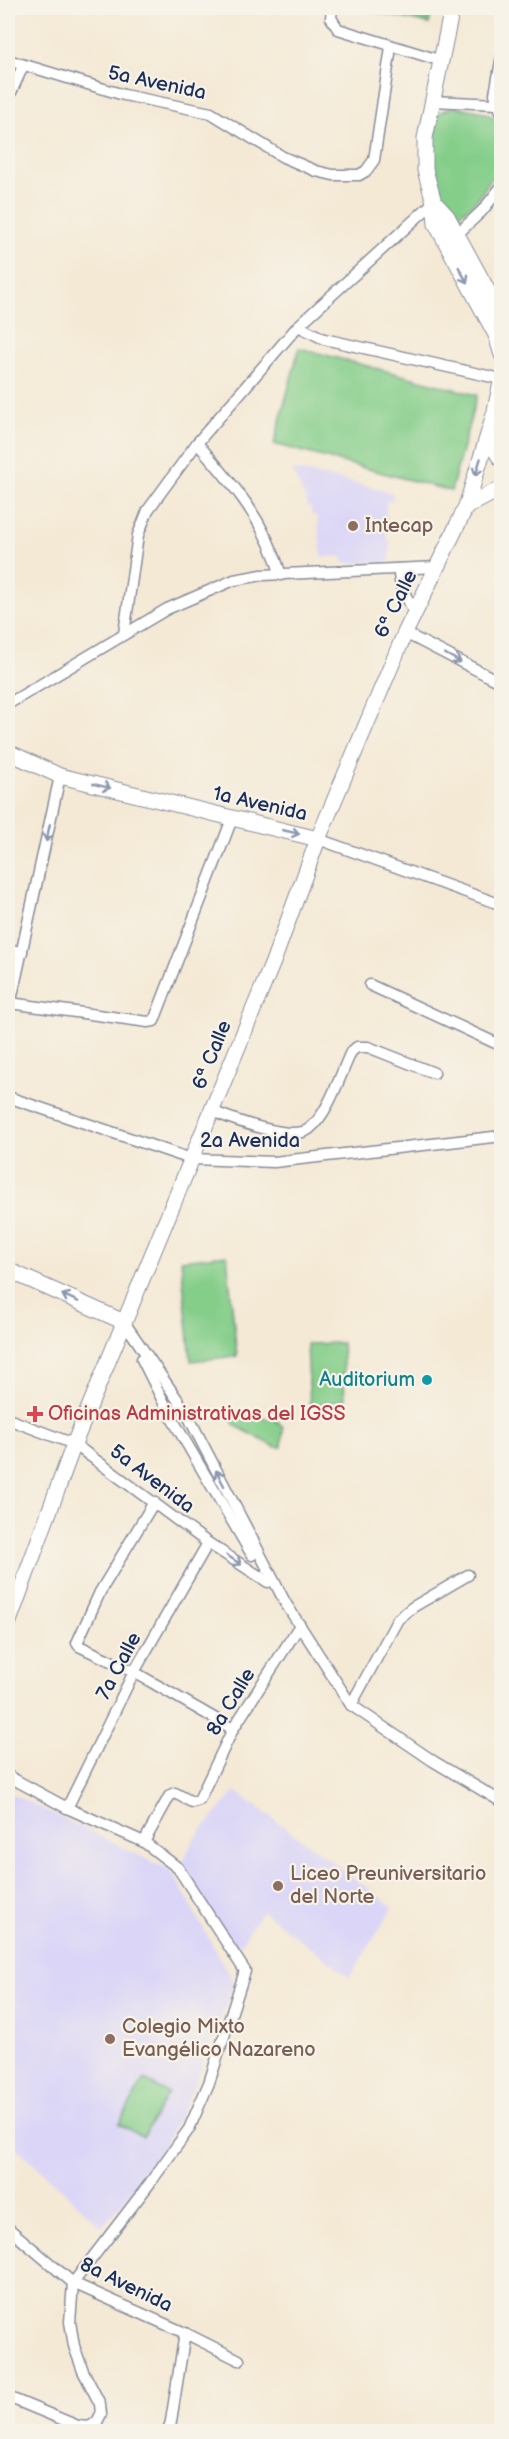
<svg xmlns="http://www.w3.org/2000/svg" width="509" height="2439" font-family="'Balsamiq Sans',sans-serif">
  <rect width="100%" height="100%" fill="#f7f3e8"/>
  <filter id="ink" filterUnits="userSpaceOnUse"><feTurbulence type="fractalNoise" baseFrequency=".0167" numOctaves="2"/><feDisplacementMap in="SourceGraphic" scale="12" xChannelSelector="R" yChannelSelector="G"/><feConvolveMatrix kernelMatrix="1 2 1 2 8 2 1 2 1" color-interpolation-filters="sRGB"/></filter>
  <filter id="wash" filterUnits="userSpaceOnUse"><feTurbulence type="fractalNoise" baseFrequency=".008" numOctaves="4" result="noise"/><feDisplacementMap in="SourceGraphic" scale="24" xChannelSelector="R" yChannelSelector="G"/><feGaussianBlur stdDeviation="1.35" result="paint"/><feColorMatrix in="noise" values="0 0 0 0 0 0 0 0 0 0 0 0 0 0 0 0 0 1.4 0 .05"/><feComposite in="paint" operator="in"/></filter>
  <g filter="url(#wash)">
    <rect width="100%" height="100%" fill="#f4e9d5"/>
    <!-- built -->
    <g fill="#dbd6f7">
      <path d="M292,470l51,10 49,13 1,7 -7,2 1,36 3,4v20l-41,1 -5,-1 -3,-6 -19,2 -5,-42 -6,-2v-7l-5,-1 1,-4z"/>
      <path d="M236,1791l157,116 -43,70 -88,-66 -27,42 -58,-89h5l11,-24z"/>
      <path d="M8,1792l164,79 62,113 -43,109 -35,68 -54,66 -94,-87z"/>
    </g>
    <!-- green -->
    <g fill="#85ce8a" stroke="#507e74" stroke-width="1.5">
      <path d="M358,8h74l-3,16z"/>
      <path d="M452,107c16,1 44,4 50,21l-1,38 -26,36 -16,13c-34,-32 -28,-60 -21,-102z"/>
      <path d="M299,348l178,47 -26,96 -177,-47z"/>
      <path d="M227,1255l10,101 -46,5 -10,-101z"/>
      <path d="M342,1343l3,57 -35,5 -3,-61z"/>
      <path d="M239,1415l37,5 7,7 -1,20h-7l-39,-21 -4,-5 2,-5z"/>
      <path d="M144,2079l24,14 -25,44 -24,-13z"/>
    </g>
  </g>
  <g filter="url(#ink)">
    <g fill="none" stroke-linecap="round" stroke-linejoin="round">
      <defs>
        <g id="street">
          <path d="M332,8l-1,10 7,11 104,32"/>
          <path d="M502,56l-7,38 7,20"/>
          <path d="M8,60l116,35 87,18 72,44 33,14 17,4h26l7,-4 8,-11 17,-113"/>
          <path d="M8,99l15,-33"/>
          <path d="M432,101l65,3"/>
          <path d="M453,238l29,-27 20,-25"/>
          <path d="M298,326l26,13 177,40"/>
          <path d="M197,443c37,42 68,78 84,132"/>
          <path d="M398,569l3,17 14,28"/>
          <path d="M405,633l97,50"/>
          <path d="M124,634l14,-99 10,-25 49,-67 101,-117 136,-124"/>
          <path d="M8,704l159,-95 67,-29 28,-5 176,-8"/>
          <path d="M318,839l184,66"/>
          <path d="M8,950l14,2"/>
          <path d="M370,985l132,61"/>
          <path d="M10,1003l138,19 6,-1 78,-202"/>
          <path d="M8,1014l52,-238"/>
          <path d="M8,1097l183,62 83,3 228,-26"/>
          <path d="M212,1111c19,8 80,31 97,18 19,-14 32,-56 42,-77l6,-5h11l66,26"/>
          <path d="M124,1322l62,90 100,192 65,101 82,56 69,41"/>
          <path d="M142,1359l28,56 82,140"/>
          <path d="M8,1419l66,25 134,99 60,39"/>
          <path d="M154,1502l-54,90 -23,51 2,3 55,26 99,57"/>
          <path d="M351,1705l47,-86 15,-12 55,-32"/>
          <path d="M8,1776l59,32 77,34 34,26 67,103 -36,112 -20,46 -39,54 -77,100 -3,39 4,24 9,25 17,33 1,10 -4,8 -8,5 -11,-1 -70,-29"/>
          <path d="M67,1808l67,-136 74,-129"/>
          <path d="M144,1842l26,-47 5,-2 17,9 7,-2 34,-71 67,-104"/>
          <path d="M8,2228l65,55 112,50 54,27"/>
          <path d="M168,2432l3,-11 14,-88"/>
        </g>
        <g id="secondary">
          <path d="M452,8l-27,130v32l9,32 2,22 60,111 6,20"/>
          <path d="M434,202l13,14 55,101"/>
          <path d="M502,402c-15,19 -16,39 0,58"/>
          <path d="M495,410l7,-32"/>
          <path d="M466,507l36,-19"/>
          <path d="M8,752l52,24 258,63"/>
          <path d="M8,1270l116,52"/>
          <path d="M8,1624l66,-180 199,-482 45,-123 87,-206 61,-126 24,-79"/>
        </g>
      </defs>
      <!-- street casing -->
      <use href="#street" stroke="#888c9a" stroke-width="13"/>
      <!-- secondary casing -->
      <use href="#secondary" stroke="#888c9a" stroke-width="17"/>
      <!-- street -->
      <use href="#street" stroke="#fff" stroke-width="10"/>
      <!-- secondary -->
      <use href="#secondary" stroke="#fff" stroke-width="15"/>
    </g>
    <!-- one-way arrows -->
    <defs><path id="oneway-shaft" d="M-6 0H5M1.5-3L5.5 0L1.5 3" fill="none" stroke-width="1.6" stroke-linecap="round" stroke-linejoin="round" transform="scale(1.5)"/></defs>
    <g stroke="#8d97ae">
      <use href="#oneway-shaft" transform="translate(463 275) rotate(61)"/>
      <use href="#oneway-shaft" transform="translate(478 467) rotate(107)"/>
      <use href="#oneway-shaft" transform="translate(453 658) rotate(28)"/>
      <use href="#oneway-shaft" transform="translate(102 786) rotate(14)"/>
      <use href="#oneway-shaft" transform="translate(291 832) rotate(13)"/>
      <use href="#oneway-shaft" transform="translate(48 833) rotate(102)"/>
      <use href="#oneway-shaft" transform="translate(70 1298) rotate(-156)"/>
      <use href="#oneway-shaft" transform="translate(220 1478) rotate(-117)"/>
      <use href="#oneway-shaft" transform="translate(234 1560) rotate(33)"/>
    </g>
  </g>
  <!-- markers -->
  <g fill="#8d6e63" stroke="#f7f3e8" stroke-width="2">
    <circle cx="353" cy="526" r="6"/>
    <circle cx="278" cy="1886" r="6"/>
    <circle cx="110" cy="2039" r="6"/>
  </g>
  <circle fill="#0f9aa8" stroke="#f7f3e8" stroke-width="2" cx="427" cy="1380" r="6"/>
  <path fill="#e0444e" stroke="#f7f3e8" stroke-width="2" d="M32 1405h6v6h6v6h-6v6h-6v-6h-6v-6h6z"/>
  <g text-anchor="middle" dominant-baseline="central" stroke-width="4.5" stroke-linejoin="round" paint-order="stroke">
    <!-- street labels -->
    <g font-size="20" fill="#1b2f5e" stroke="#f7f3e8">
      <text transform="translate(157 83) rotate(12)">5a Avenida</text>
      <text transform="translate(396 604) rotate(-64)">6ª Calle</text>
      <text transform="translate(260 804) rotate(13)">1a Avenida</text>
      <text transform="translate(212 1055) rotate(-68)">6ª Calle</text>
      <text x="250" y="1141">2a Avenida</text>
      <text transform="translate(152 1479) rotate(37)">5a Avenida</text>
      <text transform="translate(119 1666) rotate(-62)">7a Calle</text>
      <text transform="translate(231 1702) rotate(-59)">8a Calle</text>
      <text transform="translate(126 2285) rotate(26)">8a Avenida</text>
    </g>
    <!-- education labels -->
    <g font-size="20" fill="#785e54" stroke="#f7f3e8" text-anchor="start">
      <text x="365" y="526">Intecap</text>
      <text x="290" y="1874">Liceo Preuniversitario<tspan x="290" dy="23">del Norte</tspan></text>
      <text x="122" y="2027">Colegio Mixto<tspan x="122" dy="23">Evangélico Nazareno</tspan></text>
    </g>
    <!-- culture labels -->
    <g font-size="20" fill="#0d838f" stroke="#f7f3e8" text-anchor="end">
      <text x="415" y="1380">Auditorium</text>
    </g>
    <!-- health labels -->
    <g font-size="20" fill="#be3a42" stroke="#f7f3e8" text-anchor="start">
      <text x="48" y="1414">Oficinas Administrativas del IGSS</text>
    </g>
  </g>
  <!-- margin -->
  <rect width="509" height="2439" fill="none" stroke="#f7f3e8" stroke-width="30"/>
</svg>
